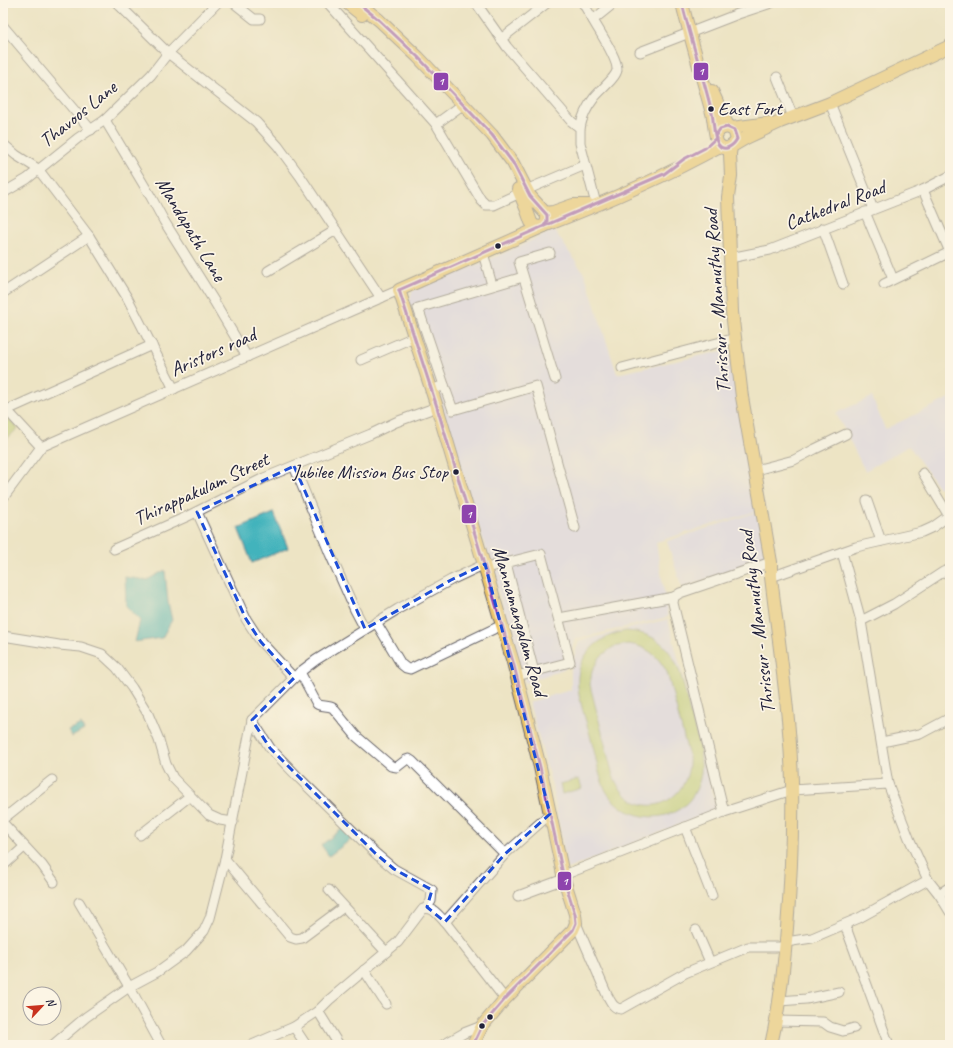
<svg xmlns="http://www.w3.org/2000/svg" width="953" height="1048" font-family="Caveat,sans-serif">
  <rect width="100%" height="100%" fill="#fcf5e5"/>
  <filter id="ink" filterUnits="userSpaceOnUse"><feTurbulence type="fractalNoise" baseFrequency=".025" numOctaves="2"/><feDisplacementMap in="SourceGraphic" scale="8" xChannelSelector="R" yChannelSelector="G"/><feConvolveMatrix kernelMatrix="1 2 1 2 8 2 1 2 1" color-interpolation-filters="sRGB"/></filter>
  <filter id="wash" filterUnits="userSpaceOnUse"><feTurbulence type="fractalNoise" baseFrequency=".012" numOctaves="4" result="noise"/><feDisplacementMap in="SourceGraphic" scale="16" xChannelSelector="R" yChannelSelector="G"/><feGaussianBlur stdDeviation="0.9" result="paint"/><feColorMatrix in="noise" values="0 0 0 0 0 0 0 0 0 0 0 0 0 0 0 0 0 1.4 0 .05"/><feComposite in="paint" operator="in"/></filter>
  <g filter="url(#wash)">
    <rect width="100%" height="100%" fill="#ede4c4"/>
    <!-- built -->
    <g fill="#d9d6f7">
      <path d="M554,230l31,45 32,99 114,-25 26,162 -101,31 12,75 -93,22 -9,29 -41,15 -42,-144 -74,-236 3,-12 77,-31z"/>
      <path d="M872,397l13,32 65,-31v84l-11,6 -30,-42 -44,25 -29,-58z"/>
      <path d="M757,512l10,45 -85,31 -15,-47z"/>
      <path d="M668,619l49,191 -150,59 -15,-84 -23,-83 42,-12v-23l8,-26z"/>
    </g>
    <!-- green -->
    <g fill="#b8cb6f" stroke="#6d7655" fill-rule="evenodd">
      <path d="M3,414l15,14 -15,15z"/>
      <path d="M626,631c18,1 34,7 44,22 13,17 15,43 21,63 4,15 10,31 10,47 1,9 -1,18 -5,27 -16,34 -63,35 -86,7 -11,-14 -13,-37 -18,-54 -4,-18 -12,-37 -14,-56 -3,-31 20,-51 48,-56zM628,644c19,2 30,12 39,28l22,85c3,38 -38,66 -66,35 -4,-4 -7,-10 -10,-16l-22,-87 -1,-5 2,-13 8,-14 13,-10z"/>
      <path d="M579,779l3,9 -20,6 -2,-10z"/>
    </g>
    <!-- water -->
    <g fill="#43b3bc" stroke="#326a7c">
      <path d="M274,513l14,35 -36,15 -14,-35z"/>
      <path d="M165,570l3,32 4,18 -10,18 -27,4 5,-22 -14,-14 -1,-29 22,3z"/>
      <path d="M81,724l3,6 -12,7 -4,-7z"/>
      <path d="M343,828l10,10 -24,18 -8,-11z"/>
    </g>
  </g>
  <g filter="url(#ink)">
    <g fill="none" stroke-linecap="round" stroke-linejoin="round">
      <defs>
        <g id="minor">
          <path d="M117,3l51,50 88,69 22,24 22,30 81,122"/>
          <path d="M234,3l20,16h6"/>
          <path d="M328,3l108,121"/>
          <path d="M476,3l31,44 64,74 9,7v15l16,61"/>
          <path d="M583,3l10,17"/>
          <path d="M3,26l88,104"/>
          <path d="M501,39l46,-36"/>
          <path d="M640,52l98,-38 33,-11"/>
          <path d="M777,77l16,40"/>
          <path d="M830,103l43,106"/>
          <path d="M458,108l-22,16 45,76 5,5h8l26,-12"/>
          <path d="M105,120l46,77 13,24 50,80 33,56"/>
          <path d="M580,128c2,-11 7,-21 14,-30 5,-7 22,-20 23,-28 1,-11 -18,-39 -24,-50l21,-17"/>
          <path d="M3,144l13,11 22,14 51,67 39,63 46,90"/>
          <path d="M526,190l59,-25"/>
          <path d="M923,190l27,62"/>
          <path d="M3,193l24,-14 51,-41 27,-18 46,-45 17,-22 49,-50"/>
          <path d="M865,212l28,67"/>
          <path d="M823,228l20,56"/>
          <path d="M483,253l9,32"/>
          <path d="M550,253l-31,9 36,117"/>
          <path d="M730,258l40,-8 153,-60 27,-14"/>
          <path d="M268,271l68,-41"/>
          <path d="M884,284l66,-32"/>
          <path d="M3,293l86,-57"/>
          <path d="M361,360l53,-23"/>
          <path d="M622,368l114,-30"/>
          <path d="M444,385l9,25 83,-24 39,142"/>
          <path d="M432,390l12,-5 -26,-77 105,-31"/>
          <path d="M4,407l37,40"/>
          <path d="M7,410l145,-65"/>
          <path d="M294,466l36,88 25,56 10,19"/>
          <path d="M756,470l38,-10 21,-11 31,-15"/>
          <path d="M923,473l26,43"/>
          <path d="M3,498l38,-51 358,-157"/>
          <path d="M867,501l14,40"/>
          <path d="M197,512l49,107 15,23 33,36"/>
          <path d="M114,549l72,-32 78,-39 107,-44 25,-12 41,-15"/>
          <path d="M842,552l19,69 27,163 21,54 19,42 11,14 11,18"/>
          <path d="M506,563l28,109"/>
          <path d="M486,568l55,-14 29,108 -53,14"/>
          <path d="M771,577l85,-30 66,-15 11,-5 17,-12"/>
          <path d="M559,618l115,-21"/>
          <path d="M861,621l33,-17 49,-32 5,-2 2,1"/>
          <path d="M376,622l25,42 5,4 4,1 92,-44"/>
          <path d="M3,636l56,9 22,2 21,7 15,14 15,20 16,26 11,26 7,24 7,14 36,37 11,5 13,2"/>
          <path d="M300,672l17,32c5,3 11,1 16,4l23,28 35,30 6,1 9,-7 3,-1 3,2 93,93"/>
          <path d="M252,720l18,28 29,30 76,75 19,16 38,21 -1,11 -4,6"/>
          <path d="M882,742l38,-8 30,-16"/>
          <path d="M724,812l-51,-209 1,-6 6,-4 91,-31"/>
          <path d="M3,819l49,-39"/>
          <path d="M3,823l39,42 12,17"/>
          <path d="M685,827l27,69"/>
          <path d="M140,835l50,-39"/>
          <path d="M225,859l65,78 6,2 6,-1 39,-29"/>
          <path d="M3,866l21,-19"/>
          <path d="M564,875l160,-63 68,-22 96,-6"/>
          <path d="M329,890l57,62"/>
          <path d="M939,894l11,-7"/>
          <path d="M518,896l46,-17"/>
          <path d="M79,902l55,93 27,50"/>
          <path d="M576,923l31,72c4,7 6,13 14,14l64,-36 63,-26h37"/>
          <path d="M845,925l44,120"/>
          <path d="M696,930l14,32"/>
          <path d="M786,942l26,-4 47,-20 69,-38"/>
          <path d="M364,970l22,34"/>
          <path d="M505,999l-60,-77 60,-68 45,-40"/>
          <path d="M779,1001l27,-2 33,-7"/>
          <path d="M318,1011l21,34"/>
          <path d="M776,1021l47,1 7,5 13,4 11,-3"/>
          <path d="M294,1027l12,18"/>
          <path d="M53,1045l33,-28 43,-30 28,-15 29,-21 18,-20 6,-13 15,-59 27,-139 48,-48 16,-12 82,-51 53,-29 34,-16"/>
          <path d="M252,1045l42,-18 24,-16 11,-11 69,-58 25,-33c10,-3 15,6 22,13"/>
          <path d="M443,1045l21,-12 18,-7"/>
        </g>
        <g id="major">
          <path d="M347,3l15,12"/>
          <path d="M358,3l21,17 39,37 74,78 21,28 17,33 17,19v6l-3,5 -145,64 38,117 76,255 27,105 24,112 11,35 1,9 -3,7 -68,69 -23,27 -9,19"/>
          <path d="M682,3c9,37 20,74 30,110 2,7 3,27 6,31 6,8 16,3 19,-5l-3,-9 -7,-3 -7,2 -4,6"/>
          <path d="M712,91l15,33 4,4"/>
          <path d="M732,128l37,-5"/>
          <path d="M734,145l12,-7 34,-16 50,-19 120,-57"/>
          <path d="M731,147l-1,7 1,22 -3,21 4,115 10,85 29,165v15c8,68 19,137 21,205 1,49 -1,97 -5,146 -3,39 -7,78 -16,117"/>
          <path d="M518,189l8,19 5,14 3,4 6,1"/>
          <path d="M545,213l8,-1 20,-7h16"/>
          <path d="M544,226c60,-23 120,-49 176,-80"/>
        </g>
      </defs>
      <!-- minor casing -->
      <use href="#minor" stroke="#69666b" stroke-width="11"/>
      <!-- major casing -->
      <use href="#major" stroke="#69666b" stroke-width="14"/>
      <!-- minor -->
      <use href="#minor" stroke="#fff" stroke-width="9"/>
      <!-- major -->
      <use href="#major" stroke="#edc569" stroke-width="12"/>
      <defs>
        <g id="bus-1">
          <path d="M358,3l21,17 39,37 74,78 21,28 17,33 17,19v6l-3,5 -145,64"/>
          <path d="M682,3c9,37 21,73 30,110 2,9 1,23 6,31 6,9 15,2 19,-5l-3,-9 -7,-3 -7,2 -4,6"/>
          <path d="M544,226l120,-52 20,-15 21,-11 11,-10"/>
          <path d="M399,290l38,117 76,255 27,105 24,112 11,35 1,9 -3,7 -68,69 -23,27 -9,19"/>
        </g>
      </defs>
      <!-- bus-1 casing -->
      <use href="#bus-1" stroke="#fcf5e5" stroke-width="6"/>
      <!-- bus-1 -->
      <use href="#bus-1" stroke="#8e44ad" stroke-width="3"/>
    </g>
  </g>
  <!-- marked area -->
  <path d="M0 0H953V1048H0ZM294,466l71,163 86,-49 34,-16 65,250 -45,40 -60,68 -18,-15 5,-17 -38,-21 -19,-16 -105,-105 -18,-28 42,-42 -33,-36 -15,-23 -49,-107z" fill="#ede4c4" fill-opacity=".55" fill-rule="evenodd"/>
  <path fill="none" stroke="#1d4ed8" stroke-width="3" stroke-dasharray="8 5" stroke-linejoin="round" d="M294,466l71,163 86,-49 34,-16 65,250 -45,40 -60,68 -18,-15 5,-17 -38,-21 -19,-16 -105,-105 -18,-28 42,-42 -33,-36 -15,-23 -49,-107z"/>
  <!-- markers -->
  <g fill="#22223b" stroke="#fcf5e5" stroke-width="1.5">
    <circle cx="711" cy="109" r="3.5"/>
    <circle cx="498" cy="246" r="3.5"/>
    <circle cx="456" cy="472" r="3.5"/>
    <circle cx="490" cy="1017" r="3.5"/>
    <circle cx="482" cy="1026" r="3.5"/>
  </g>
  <g text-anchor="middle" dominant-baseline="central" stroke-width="3.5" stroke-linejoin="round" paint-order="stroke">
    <!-- bus labels -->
    <g font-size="19" fill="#22223b" stroke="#fcf5e5" text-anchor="start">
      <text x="718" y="109">East Fort</text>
      <text x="448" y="472" text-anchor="end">Jubilee Mission Bus Stop</text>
    </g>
    <!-- street labels -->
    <g font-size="20" fill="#22223b" stroke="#fcf5e5">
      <text transform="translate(78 114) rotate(-39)">Thavoos Lane</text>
      <text transform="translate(835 205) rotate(-21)">Cathedral Road</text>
      <text transform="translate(191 229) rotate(59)">Mandapath Lane</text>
      <text transform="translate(717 301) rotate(-94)">Thrissur - Mannuthy Road</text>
      <text transform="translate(213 352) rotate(-24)">Aristors road</text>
      <text transform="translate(201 489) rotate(-25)">Thirappakulam Street</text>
      <text transform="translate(520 621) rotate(74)">Mannamangalam Road</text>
      <text transform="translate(757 622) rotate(-97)">Thrissur - Mannuthy Road</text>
    </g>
  </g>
  <g stroke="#fcf5e5" stroke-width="1.5">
    <rect x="693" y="62" width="16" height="19" rx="4" fill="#8e44ad"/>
    <rect x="433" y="72" width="16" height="19" rx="4" fill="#8e44ad"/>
    <rect x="461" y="504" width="16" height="20" rx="4" fill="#8e44ad"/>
    <rect x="557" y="871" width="15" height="20" rx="4" fill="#8e44ad"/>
  </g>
  <g font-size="11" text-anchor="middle" font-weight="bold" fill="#fff">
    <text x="701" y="75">1</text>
    <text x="441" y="85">1</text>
    <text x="469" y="518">1</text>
    <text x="565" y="885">1</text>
  </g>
  <!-- margin -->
  <rect width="953" height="1048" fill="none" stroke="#fcf5e5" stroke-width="16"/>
  <!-- north arrow -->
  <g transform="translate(42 1006) rotate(64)"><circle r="19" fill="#fcf5e5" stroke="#a5a1a1"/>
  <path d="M0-3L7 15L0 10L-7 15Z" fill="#c8321e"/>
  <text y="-6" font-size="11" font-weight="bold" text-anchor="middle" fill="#22223b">N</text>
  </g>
</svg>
